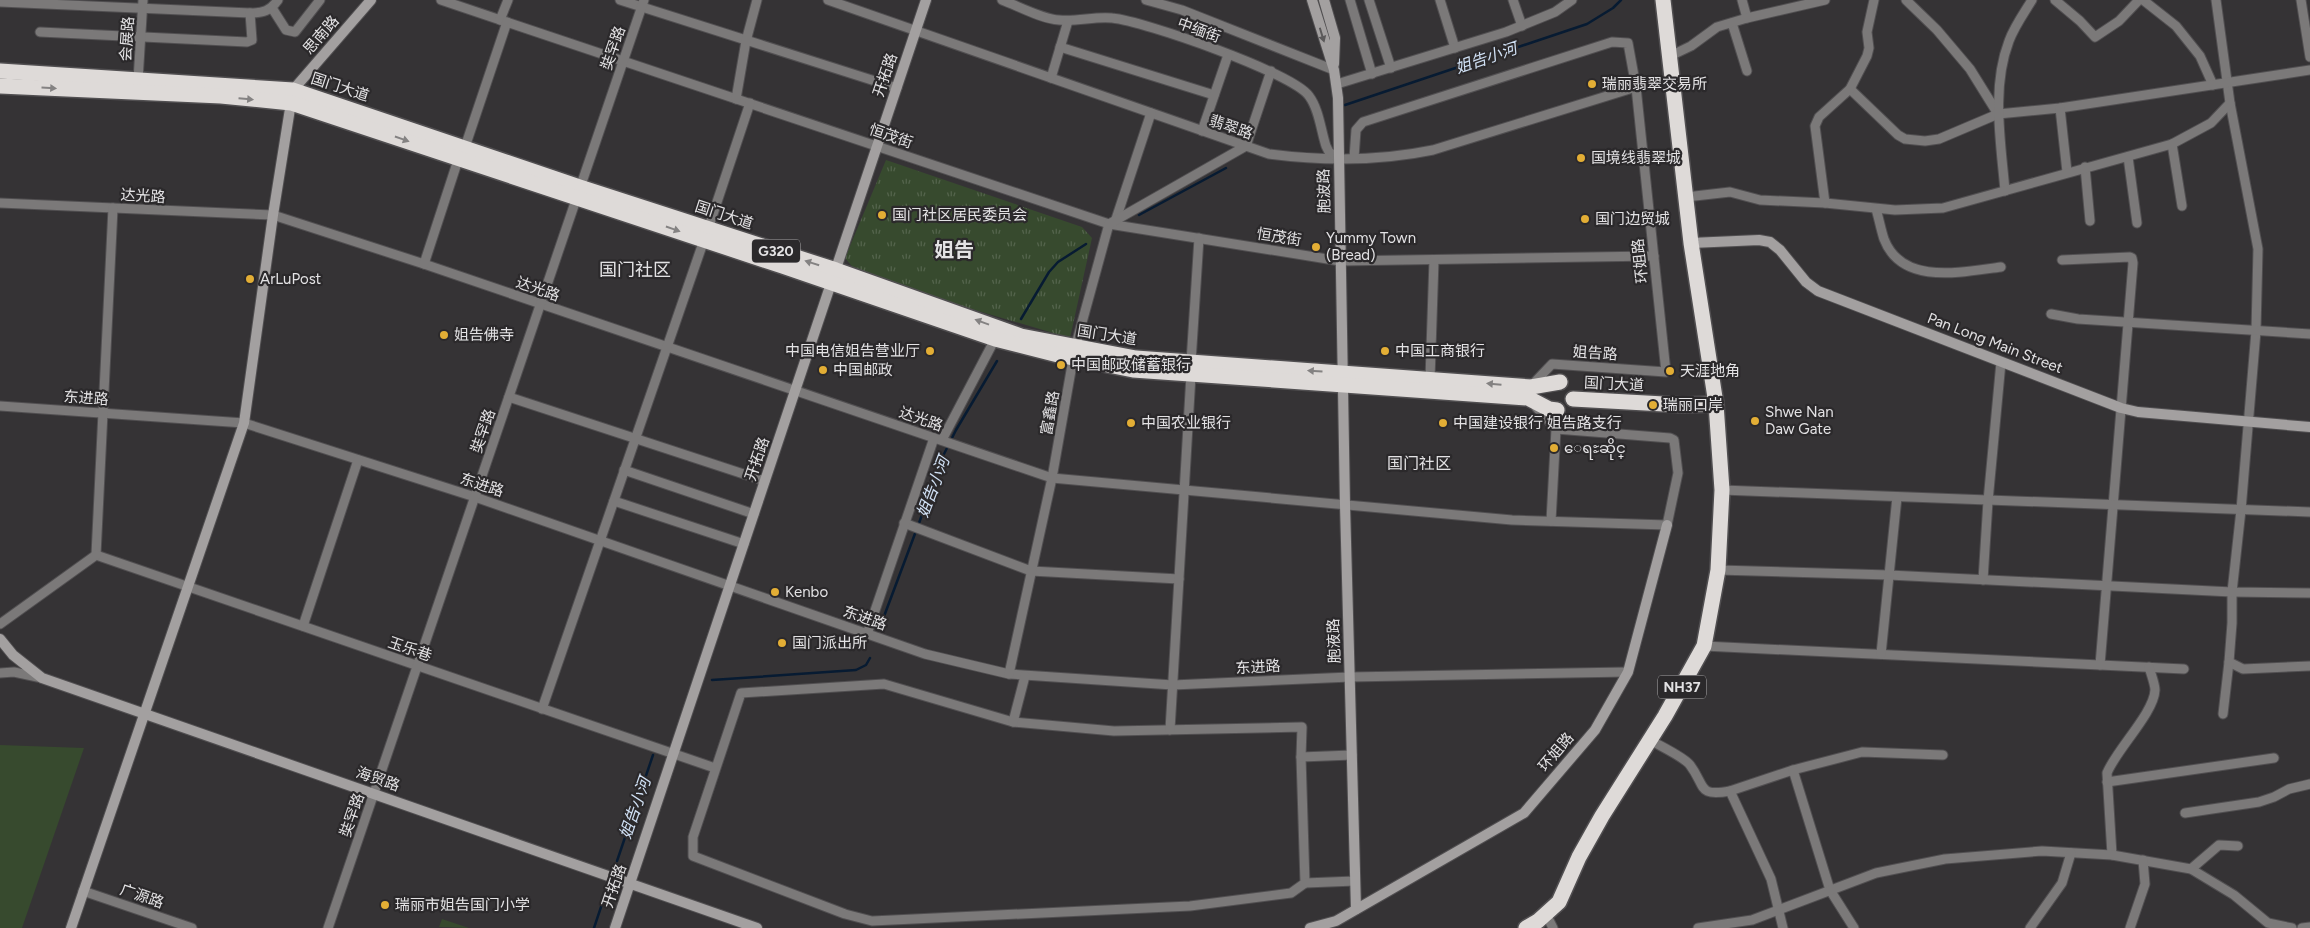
<svg xmlns="http://www.w3.org/2000/svg" width="2310" height="928" font-family="Figtree,'Noto Sans SC','Noto Sans Myanmar',sans-serif">
  <defs>
    <pattern id="park-tufts" width="24" height="20" patternUnits="userSpaceOnUse" patternTransform="scale(1.25)"><rect width="24" height="20" fill="#374a2e"/><path d="M3 7l-1-3M5 7V3M7 7l1-3M15 17l-1-3M17 17v-4M19 17l1-3" fill="none" stroke="#54644c"/></pattern>
  </defs>
  <rect width="100%" height="100%" fill="#353335"/>
  <!-- grass -->
  <g fill="#374a2e">
    <path d="M0,745l84,3 -62,180h-22z"/>
    <path d="M442,919l27,9 -30,-1z"/>
  </g>
  <!-- park -->
  <path fill="url(#park-tufts)" d="M886,160l196,67 10,11 -22,100 -210,-62 -15,-18z"/>
  <g fill="none" stroke-linecap="round" stroke-linejoin="round">
    <!-- stream -->
    <g stroke="#071b32" stroke-width="2.5">
      <path d="M1345,105l242,-81 26,-16 8,-8"/>
      <path d="M1139,215l87,-47"/>
      <path d="M1021,319l28,-47 9,-10 28,-18"/>
      <path d="M918,526l24,-68 14,-28 41,-69"/>
      <path d="M883,619l33,-88"/>
      <path d="M712,680l144,-10 10,-5 4,-7"/>
      <path d="M617,861l36,-106"/>
      <path d="M594,928l12,-36"/>
    </g>
    <defs>
      <g id="street">
        <path d="M441,0l668,224 231,37 314,-5"/>
        <path d="M620,0l277,88"/>
        <path d="M828,0l441,154c54,7 111,7 164,-4l203,-63"/>
        <path d="M1002,0c16,6 40,19 57,20 18,2 36,-4 53,-2 32,3 181,55 197,78 10,13 12,35 17,50l3,6 8,5"/>
        <path d="M1146,0l36,10 152,60"/>
        <path d="M1350,0l22,74"/>
        <path d="M1369,0l22,68"/>
        <path d="M1440,0l15,48"/>
        <path d="M1513,0l9,26"/>
        <path d="M1742,0l5,18"/>
        <path d="M1906,0l31,30 33,39 28,45"/>
        <path d="M2055,0l25,21 15,16 24,-16 20,-21"/>
        <path d="M2143,0l33,26 24,30 13,29"/>
        <path d="M2216,0l14,103 28,146 -2,82 -15,179 -9,82v31l-3,39 14,7 67,-3"/>
        <path d="M2301,0l9,57"/>
        <path d="M0,2l250,11c13,0 20,-2 28,-13"/>
        <path d="M272,8l14,22 9,2 25,-32"/>
        <path d="M500,20l8,-20"/>
        <path d="M1732,23l15,48"/>
        <path d="M40,32l207,10 5,-2 -2,-27"/>
        <path d="M1060,47l154,48"/>
        <path d="M1668,57l23,-11 26,-19 30,-9 78,-18"/>
        <path d="M1051,78l17,-57"/>
        <path d="M138,80l5,-80"/>
        <path d="M1337,84l169,-52 49,-20 17,-12"/>
        <path d="M1850,89l48,46 7,4 20,2 14,-2 59,-25 62,-6 250,-38"/>
        <path d="M736,99l10,-58 11,-41"/>
        <path d="M2060,108l7,64"/>
        <path d="M1202,131l26,-76"/>
        <path d="M2172,144l10,62"/>
        <path d="M465,147l42,-125"/>
        <path d="M2128,157l9,66"/>
        <path d="M1354,158l2,-28 7,-8 249,-80 16,1 8,44 30,285 -114,-8 -20,21"/>
        <path d="M2085,167l5,54"/>
        <path d="M2005,191c-4,-48 -14,-103 4,-150 5,-14 15,-28 23,-41"/>
        <path d="M1686,197l44,-5 30,8 65,3 70,7 48,-2 229,-64 39,-21 19,-20"/>
        <path d="M0,203l273,12 151,49 628,214 460,42 155,5 11,-52 -4,-33 -4,-2 -114,-9"/>
        <path d="M1825,203l-10,-77 4,-9 31,-28 17,-33 2,-8 -2,-16 7,-32"/>
        <path d="M1876,209c3,10 5,21 8,30 18,47 78,33 117,28"/>
        <path d="M1116,219l35,-106"/>
        <path d="M708,229l42,-126"/>
        <path d="M2062,260l68,-3 2,1 1,5 -33,402"/>
        <path d="M424,264l35,-107"/>
        <path d="M2051,314l27,5 232,15"/>
        <path d="M1191,362l8,-124"/>
        <path d="M1430,379l4,-119"/>
        <path d="M509,397l256,84"/>
        <path d="M0,406l244,17 231,74 450,157 84,20 164,11 177,-8 278,-5"/>
        <path d="M1536,407l20,22 -5,92"/>
        <path d="M942,440l53,-101"/>
        <path d="M624,470l130,44"/>
        <path d="M1722,490l588,22"/>
        <path d="M614,501l130,43"/>
        <path d="M904,523l127,48 148,8"/>
        <path d="M96,555l619,213"/>
        <path d="M96,555l17,-347"/>
        <path d="M1718,570l171,5 343,17 78,1"/>
        <path d="M1983,580l5,-79 13,-139"/>
        <path d="M0,624l96,-69"/>
        <path d="M303,626l55,-166"/>
        <path d="M867,634l67,-196"/>
        <path d="M1704,646l480,23"/>
        <path d="M1881,654l16,-157"/>
        <path d="M0,673l14,-1 28,6"/>
        <path d="M1009,674l43,-196 23,-130 34,-124 137,-78 25,-75"/>
        <path d="M884,684l129,38 101,9 188,-4 -1,30 4,126 -14,10 -101,13 -318,15 -27,-7 -152,-58v-19l48,-144z"/>
        <path d="M542,709l162,-469"/>
        <path d="M2223,714l6,-52"/>
        <path d="M1013,722l12,-46"/>
        <path d="M1170,730l21,-355"/>
        <path d="M1650,740c10,6 34,17 40,25 16,21 7,32 40,26l63,-21 69,-18 81,3"/>
        <path d="M1301,757l51,-2"/>
        <path d="M1793,770l37,120 24,38"/>
        <path d="M2107,782l167,-24"/>
        <path d="M1730,791l41,88 12,49"/>
        <path d="M2185,813l74,-11 15,-5 15,-8 21,-5"/>
        <path d="M2112,855l-5,-82c9,-23 47,-60 48,-83 0,-6 -4,-16 -6,-23"/>
        <path d="M2191,869l28,-24 19,1"/>
        <path d="M1305,883l50,-2"/>
        <path d="M83,891l109,37"/>
        <path d="M1546,914l7,14"/>
        <path d="M328,928l316,-928"/>
        <path d="M1698,928l54,-8 124,-47 69,-14 97,-8 70,4 79,14 43,26 34,28 24,5"/>
        <path d="M2030,928l32,-45 9,-30"/>
        <path d="M2130,928l15,-44 -2,-24"/>
        <path d="M2302,928l8,-1"/>
      </g>
      <g id="secondary">
        <path d="M1312,0l22,70 4,28 7,407 11,404"/>
        <path d="M1324,0l11,38 -1,26"/>
        <path d="M1691,243l68,-3 11,2 10,8 26,32 12,9 303,117 17,4 172,15"/>
        <path d="M0,639l13,16 29,23 715,250"/>
        <path d="M71,928l173,-505 29,-208 20,-125 78,-90"/>
        <path d="M615,928l311,-928"/>
        <path d="M1310,928l26,-7 188,-108 71,-83 33,-58 39,-147"/>
      </g>
      <g id="highway">
        <path d="M0,71l293,19 287,97 256,83 185,66 115,22 395,29 29,-5"/>
        <path d="M0,86l221,10 70,7 491,163 213,73 63,16 75,15 395,28 21,11 8,1"/>
        <path d="M1573,399l109,6 34,-1"/>
        <path d="M1526,928l12,-7 21,-19 20,-45 23,-41 63,-100 39,-70 14,-76 4,-80 -6,-86 -25,-161 -28,-243"/>
      </g>
    </defs>
    <!-- street casing -->
    <use href="#street" stroke="#514f51" stroke-width="11"/>
    <!-- secondary casing -->
    <use href="#secondary" stroke="#514f51" stroke-width="12"/>
    <!-- highway casing -->
    <use href="#highway" stroke="#514f51" stroke-width="18"/>
    <!-- street -->
    <use href="#street" stroke="#7b7979" stroke-width="9"/>
    <!-- secondary -->
    <use href="#secondary" stroke="#a3a0a0" stroke-width="10"/>
    <!-- highway -->
    <use href="#highway" stroke="#dedad8" stroke-width="15"/>
  </g>
  <!-- one-way arrows -->
  <defs><path id="oneway-solid" d="M-6-.8H1V-3.2L6.5 0L1 3.2V.8H-6Z" transform="scale(1.25)"/></defs>
  <use fill="#5b595a" href="#oneway-solid" transform="translate(1322 35) rotate(73)"/>
  <g fill="#848282">
    <use href="#oneway-solid" transform="translate(49 88) rotate(3)"/>
    <use href="#oneway-solid" transform="translate(246 99) rotate(5)"/>
    <use href="#oneway-solid" transform="translate(402 139) rotate(19)"/>
    <use href="#oneway-solid" transform="translate(673 229) rotate(19)"/>
    <use href="#oneway-solid" transform="translate(812 263) rotate(-162)"/>
    <use href="#oneway-solid" transform="translate(982 322) rotate(-160)"/>
    <use href="#oneway-solid" transform="translate(1315 371) rotate(-176)"/>
    <use href="#oneway-solid" transform="translate(1494 384) rotate(-175)"/>
  </g>
  <!-- markers -->
  <g fill="#e3ae35" stroke="#2b292b" stroke-width="2">
    <circle cx="1592" cy="84" r="5"/>
    <circle cx="1581" cy="158" r="5"/>
    <circle cx="882" cy="215" r="5"/>
    <circle cx="1585" cy="219" r="5"/>
    <circle cx="1316" cy="247" r="5"/>
    <circle cx="250" cy="279" r="5"/>
    <circle cx="444" cy="335" r="5"/>
    <circle cx="930" cy="351" r="5"/>
    <circle cx="1385" cy="351" r="5"/>
    <circle cx="1061" cy="365" r="5"/>
    <circle cx="823" cy="370" r="5"/>
    <circle cx="1670" cy="371" r="5"/>
    <circle cx="1653" cy="405" r="5"/>
    <circle cx="1755" cy="421" r="5"/>
    <circle cx="1131" cy="423" r="5"/>
    <circle cx="1443" cy="423" r="5"/>
    <circle cx="1554" cy="448" r="5"/>
    <circle cx="775" cy="592" r="5"/>
    <circle cx="782" cy="643" r="5"/>
    <circle cx="385" cy="905" r="5"/>
  </g>
  <g text-anchor="middle" dominant-baseline="central" stroke-width="4.5" stroke-linejoin="round" paint-order="stroke">
    <!-- shield labels -->
    <g fill="#2b292b" stroke="#acaaac" stroke-width="1">
      <rect x="752" y="239.5" width="48" height="23" rx="4"/>
      <rect x="1658" y="675.5" width="48" height="23" rx="4"/>
    </g>
    <g font-size="14" font-weight="bold" fill="#e3e2e4">
      <text x="776" y="251">G320</text>
      <text x="1682" y="687">NH37</text>
    </g>
    <!-- street labels -->
    <g font-size="15" fill="#e3e2e4" stroke="#2b292b">
      <text transform="translate(1199 30) rotate(20)">中缅街</text>
      <text transform="translate(321 35) rotate(-49)">思南路</text>
      <text transform="translate(127 39) rotate(-86)">会展路</text>
      <text transform="translate(613 48) rotate(-71)">奘罕路</text>
      <text transform="translate(885 75) rotate(-71)">开拓路</text>
      <text transform="translate(340 87) rotate(18)">国门大道</text>
      <text transform="translate(1231 127) rotate(19)">翡翠路</text>
      <text transform="translate(891 136) rotate(19)">恒茂街</text>
      <text transform="translate(1324 191) rotate(-91)">胞波路</text>
      <text transform="translate(143 196) rotate(3)">达光路</text>
      <text transform="translate(724 215) rotate(18)">国门大道</text>
      <text transform="translate(1279 237) rotate(9)">恒茂街</text>
      <text transform="translate(1640 261) rotate(-96)">环姐路</text>
      <text transform="translate(538 289) rotate(19)">达光路</text>
      <text transform="translate(1107 335) rotate(9)">国门大道</text>
      <text transform="translate(1995 343) rotate(21)">Pan Long Main Street</text>
      <text transform="translate(1595 353) rotate(4)">姐告路</text>
      <text transform="translate(1614 384) rotate(3)">国门大道</text>
      <text transform="translate(86 398) rotate(4)">东进路</text>
      <text transform="translate(1050 413) rotate(-80)">富鑫路</text>
      <text transform="translate(921 419) rotate(19)">达光路</text>
      <text transform="translate(483 431) rotate(-71)">奘罕路</text>
      <text transform="translate(757 459) rotate(-71)">开拓路</text>
      <text transform="translate(482 485) rotate(18)">东进路</text>
      <text transform="translate(865 618) rotate(19)">东进路</text>
      <text transform="translate(1334 641) rotate(-92)">胞液路</text>
      <text transform="translate(410 649) rotate(19)">玉乐巷</text>
      <text transform="translate(1258 667) rotate(-3)">东进路</text>
      <text transform="translate(1556 752) rotate(-50)">环姐路</text>
      <text transform="translate(378 779) rotate(19)">海贸路</text>
      <text transform="translate(352 815) rotate(-71)">奘罕路</text>
      <text transform="translate(614 886) rotate(-71)">开拓路</text>
      <text transform="translate(142 896) rotate(19)">广源路</text>
    </g>
    <!-- poi labels -->
    <g font-size="15" fill="#e3e2e4" stroke="#2b292b" text-anchor="start">
      <text x="1602" y="84">瑞丽翡翠交易所</text>
      <text x="1591" y="158">国境线翡翠城</text>
      <text x="892" y="215">国门社区居民委员会</text>
      <text x="1595" y="219">国门边贸城</text>
      <text x="1326" y="238">Yummy Town<tspan x="1326" dy="17">(Bread)</tspan></text>
      <text x="260" y="279">ArLuPost</text>
      <text x="454" y="335">姐告佛寺</text>
      <text x="920" y="351" text-anchor="end">中国电信姐告营业厅</text>
      <text x="1395" y="351">中国工商银行</text>
      <text x="1071" y="365">中国邮政储蓄银行</text>
      <text x="833" y="370">中国邮政</text>
      <text x="1680" y="371">天涯地角</text>
      <text x="1663" y="405">瑞丽口岸</text>
      <text x="1765" y="412">Shwe Nan<tspan x="1765" dy="17">Daw Gate</tspan></text>
      <text x="1141" y="423">中国农业银行</text>
      <text x="1453" y="423">中国建设银行 姐告路支行</text>
      <text x="1564" y="448">ေရႊဆိုင္</text>
      <text x="785" y="592">Kenbo</text>
      <text x="792" y="643">国门派出所</text>
      <text x="395" y="905">瑞丽市姐告国门小学</text>
    </g>
    <!-- water labels -->
    <g font-size="16" font-style="italic" fill="#d1e1f5" stroke="#2b292b">
      <text transform="translate(1486 58) rotate(-19)">姐告小河</text>
      <text transform="translate(933 487) rotate(-69)">姐告小河</text>
      <text transform="translate(635 808) rotate(-71)">姐告小河</text>
    </g>
    <!-- neighbourhood labels -->
    <g font-size="16" fill="#e3e2e4" stroke="#2b292b">
      <text x="1419" y="463">国门社区</text>
    </g>
    <!-- quarter labels -->
    <g font-size="18" fill="#e3e2e4" stroke="#2b292b">
      <text x="635" y="270">国门社区</text>
    </g>
    <!-- district labels -->
    <g font-size="20" font-weight="bold" fill="#e3e2e4" stroke="#2b292b">
      <text x="954" y="250">姐告</text>
    </g>
  </g>
</svg>
